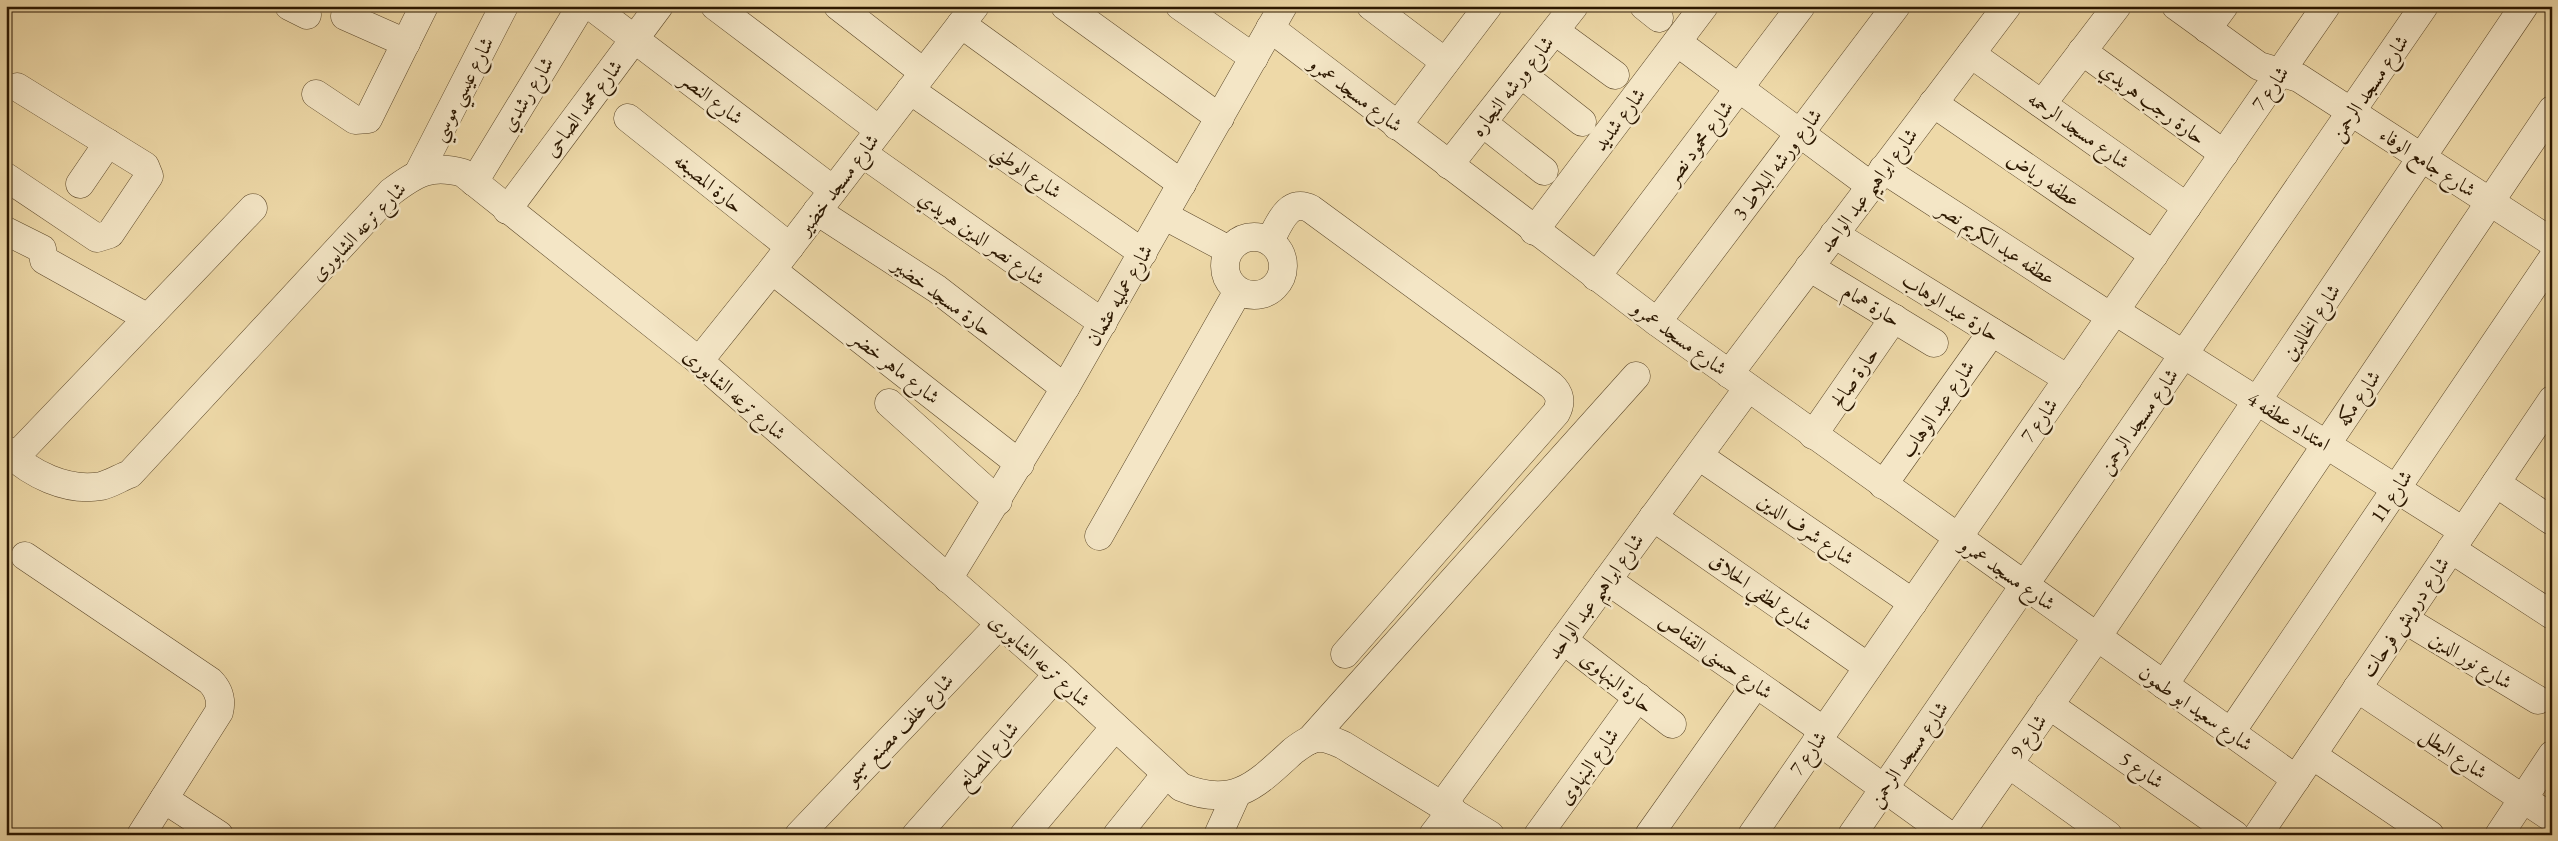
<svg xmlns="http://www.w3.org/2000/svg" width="2558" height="841" font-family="'EB Garamond',Amiri,serif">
  <rect width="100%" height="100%" fill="#eed9a8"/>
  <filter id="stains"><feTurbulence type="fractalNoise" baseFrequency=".004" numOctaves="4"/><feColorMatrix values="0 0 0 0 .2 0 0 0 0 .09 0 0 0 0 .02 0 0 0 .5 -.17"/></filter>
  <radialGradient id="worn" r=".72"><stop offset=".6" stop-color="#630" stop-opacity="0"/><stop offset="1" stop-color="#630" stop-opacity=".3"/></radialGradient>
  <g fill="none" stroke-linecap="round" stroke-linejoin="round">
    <defs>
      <g id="minor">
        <path d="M289,6l18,9"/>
        <path d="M591,6l242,184"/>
        <path d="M715,6l164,124"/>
        <path d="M838,6l85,66"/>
        <path d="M1065,6l155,112"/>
        <path d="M1180,6l74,52"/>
        <path d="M1371,6l74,56"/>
        <path d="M1644,6l15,12"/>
        <path d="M2176,6l83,60 40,12 253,164"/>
        <path d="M345,16l61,27"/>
        <path d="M961,24l221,160"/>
        <path d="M1270,28l387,294 639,457"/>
        <path d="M2207,29l17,-23"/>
        <path d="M1555,31l60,44"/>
        <path d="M1677,42l194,144"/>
        <path d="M2082,51l142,103"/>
        <path d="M1971,54l216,153"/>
        <path d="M1521,74l61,48"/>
        <path d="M910,90l233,163"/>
        <path d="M316,94l39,26 13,-1 56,-113"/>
        <path d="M1933,103l221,152"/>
        <path d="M2042,104l75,-98"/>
        <path d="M628,118l162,129"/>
        <path d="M1483,123l61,48"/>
        <path d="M1397,126l91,-120"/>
        <path d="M862,153l241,170"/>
        <path d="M1449,165l125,-159"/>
        <path d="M1883,169l228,148"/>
        <path d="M419,172l85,-166"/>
        <path d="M6,177l91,61 13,-4 39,-58 -4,-10 -128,-79"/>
        <path d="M474,182l107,-176"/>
        <path d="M80,184l28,-41"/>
        <path d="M507,210l152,-204"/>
        <path d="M817,211l120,78 128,99"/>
        <path d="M1165,216l64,34"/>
        <path d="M6,231l36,18 2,11 104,58"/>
        <path d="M1534,231l170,-225"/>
        <path d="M1834,234l234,145"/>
        <circle cx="1254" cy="266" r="29"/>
        <path d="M1270,241c9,-17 18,-44 41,-32l240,176c9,8 11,17 5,28l-211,241"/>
        <path d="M1809,267l125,76"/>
        <path d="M772,270l248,194"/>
        <path d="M1596,277l205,-271"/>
        <path d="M2115,311l348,220"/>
        <path d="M1657,322l239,-316"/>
        <path d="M699,361l73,-91 203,-264"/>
        <path d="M1729,374l278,-368"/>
        <path d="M889,403l109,98"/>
        <path d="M1813,435l81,-117"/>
        <path d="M6,450c24,24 61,42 95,36 10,-2 20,-9 29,-12l261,-282c25,-19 40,-28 72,-19l236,188 359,313 123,113c53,22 75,-2 112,-36 8,-6 18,-14 28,-13 7,0 15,4 22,7l147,90"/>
        <path d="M1699,456l214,147"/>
        <path d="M14,458l239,-250"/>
        <path d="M2496,483l56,38"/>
        <path d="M1883,485l109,-153"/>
        <path d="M1653,517l215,150"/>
        <path d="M1099,536l139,-245"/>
        <path d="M2451,549l101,66"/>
        <path d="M25,556l185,125c9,9 12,19 9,31l-78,123"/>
        <path d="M948,579l117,-191 218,-382"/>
        <path d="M1607,580l217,151"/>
        <path d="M2404,619l134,81"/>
        <path d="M1563,640l109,84"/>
        <path d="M2164,685l388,-575"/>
        <path d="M2357,688l195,130"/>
        <path d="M2049,705l186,130"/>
        <path d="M2231,732l321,-473"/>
        <path d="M1310,740l326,-364"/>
        <path d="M1817,740l132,95"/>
        <path d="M2312,755l118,80"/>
        <path d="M2009,764l99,71"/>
        <path d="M164,799l55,36"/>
        <path d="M1443,804l305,-416"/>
        <path d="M799,835l201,-211"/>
        <path d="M916,835l142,-161"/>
        <path d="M1024,835l91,-108"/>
        <path d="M1117,835l49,-61"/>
        <path d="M1218,835l19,-42"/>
        <path d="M1433,835l19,-25"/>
        <path d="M1538,835l100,-138"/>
        <path d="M1649,835l107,-151"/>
        <path d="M1752,835l574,-829"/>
        <path d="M1852,835l572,-829"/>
        <path d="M1959,835l138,-198 427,-631"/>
        <path d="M2258,835l294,-435"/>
        <path d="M2499,835l53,-80"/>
      </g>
    </defs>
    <!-- minor casing -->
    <use href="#minor" stroke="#5c482a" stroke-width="29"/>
    <!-- minor -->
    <use href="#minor" stroke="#f4e6c6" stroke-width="28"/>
  </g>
  <g text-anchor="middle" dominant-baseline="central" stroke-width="5" stroke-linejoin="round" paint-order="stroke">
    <!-- street labels -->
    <g font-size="20" fill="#2b1700" stroke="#f4e6c6">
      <text transform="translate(1512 86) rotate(-52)">شارع ورشه النجاره</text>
      <text transform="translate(2270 88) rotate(-55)">شارع 7</text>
      <text transform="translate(2369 88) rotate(-56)">شارع مسجد الرحمن</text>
      <text transform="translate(462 89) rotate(-63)">شارع عيسي موسي</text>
      <text transform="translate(527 94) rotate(-59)">شارع رشدي</text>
      <text transform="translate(1356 94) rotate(37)">شارع مسجد عمرو</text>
      <text transform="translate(712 98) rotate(37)">شارع النصر</text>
      <text transform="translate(2153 103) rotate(36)">حارة رجب هريدي</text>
      <text transform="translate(583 108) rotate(-53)">شارع محمد الصاحى</text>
      <text transform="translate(1619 119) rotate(-53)">شارع شديد</text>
      <text transform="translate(2079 130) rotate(35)">شارع مسجد الرحمه</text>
      <text transform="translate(1699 142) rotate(-53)">شارع محمود نصر</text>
      <text transform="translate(2428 162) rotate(33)">شارع جامع الوفاء</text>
      <text transform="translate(1777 164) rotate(-53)">شارع ورشه البلاط 3</text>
      <text transform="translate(1027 171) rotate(35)">شارع الوطني</text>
      <text transform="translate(2044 179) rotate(34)">عطفه رياض</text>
      <text transform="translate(709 183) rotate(39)">حارة المصبغه</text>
      <text transform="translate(838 184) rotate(-53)">شارع مسجد خضير</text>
      <text transform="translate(1868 190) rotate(-53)">شارع ابراهيم عبد الواحد</text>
      <text transform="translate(358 231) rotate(-46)">شارع ترعه الشابورى</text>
      <text transform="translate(982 238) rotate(35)">شارع نصر الدين هريدي</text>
      <text transform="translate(1997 243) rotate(33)">عطفه عبد الكريم نصر</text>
      <text transform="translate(1119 295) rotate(-60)">شارع عمليه عثمان</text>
      <text transform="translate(943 297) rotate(36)">حارة مسجد خضير</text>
      <text transform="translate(1872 305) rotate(31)">حارة همام</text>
      <text transform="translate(1951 307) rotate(32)">حارة عبد الوهاب</text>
      <text transform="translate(2311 322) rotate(-56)">شارع الخالدين</text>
      <text transform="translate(1680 338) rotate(36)">شارع مسجد عمرو</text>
      <text transform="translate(896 367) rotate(38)">شارع ماهر خضر</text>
      <text transform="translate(1854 377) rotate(-55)">حارة صالح</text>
      <text transform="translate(735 394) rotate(41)">شارع ترعه الشابورى</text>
      <text transform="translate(2358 398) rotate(-56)">شارع مكه</text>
      <text transform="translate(1937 409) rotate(-55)">شارع عبد الوهاب</text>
      <text transform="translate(2039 420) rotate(-55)">شارع 7</text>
      <text transform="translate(2138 421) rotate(-55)">شارع مسجد الرحمن</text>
      <text transform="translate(2289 421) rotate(32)">امتداد عطفه 4</text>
      <text transform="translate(2391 496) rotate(-56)">شارع 11</text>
      <text transform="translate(1806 529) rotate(34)">شارع شرف الدين</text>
      <text transform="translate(2008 574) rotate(35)">شارع مسجد عمرو</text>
      <text transform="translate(1761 592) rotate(35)">شارع لطفي الحلاق</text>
      <text transform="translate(1595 596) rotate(-54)">شارع ابراهيم عبد الواحد</text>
      <text transform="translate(2405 617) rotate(-56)">شارع درويش فرحات</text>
      <text transform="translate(1716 656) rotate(35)">شارع حسنى القفاص</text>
      <text transform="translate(1040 660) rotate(42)">شارع ترعه الشابورى</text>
      <text transform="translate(2471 660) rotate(31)">شارع نور الدين</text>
      <text transform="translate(1617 682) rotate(38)">حارة البنهاوى</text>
      <text transform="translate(2196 708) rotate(35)">شارع سعيد ابو طمون</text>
      <text transform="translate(899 729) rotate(-46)">شارع خلف مصنع سيمو</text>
      <text transform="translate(2028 736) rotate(-55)">شارع 9</text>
      <text transform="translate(1808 753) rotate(-55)">شارع 7</text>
      <text transform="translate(2454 753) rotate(34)">شارع البطل</text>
      <text transform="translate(1908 754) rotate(-55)">شارع مسجد الرحمن</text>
      <text transform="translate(987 755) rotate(-48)">شارع المصانع</text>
      <text transform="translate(1588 766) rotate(-54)">شارع البنهاوى</text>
      <text transform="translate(2142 770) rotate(35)">شارع 5</text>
    </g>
  </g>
  <!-- margin -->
  <rect width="2558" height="841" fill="none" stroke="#eed9a8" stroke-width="25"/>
  <rect x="8" y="8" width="2543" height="826" fill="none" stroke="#2b1700" stroke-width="2.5"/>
  <rect x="12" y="12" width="2533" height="816" fill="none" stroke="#2b1700"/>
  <rect width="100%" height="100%" filter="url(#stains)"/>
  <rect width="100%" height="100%" fill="url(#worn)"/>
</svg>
